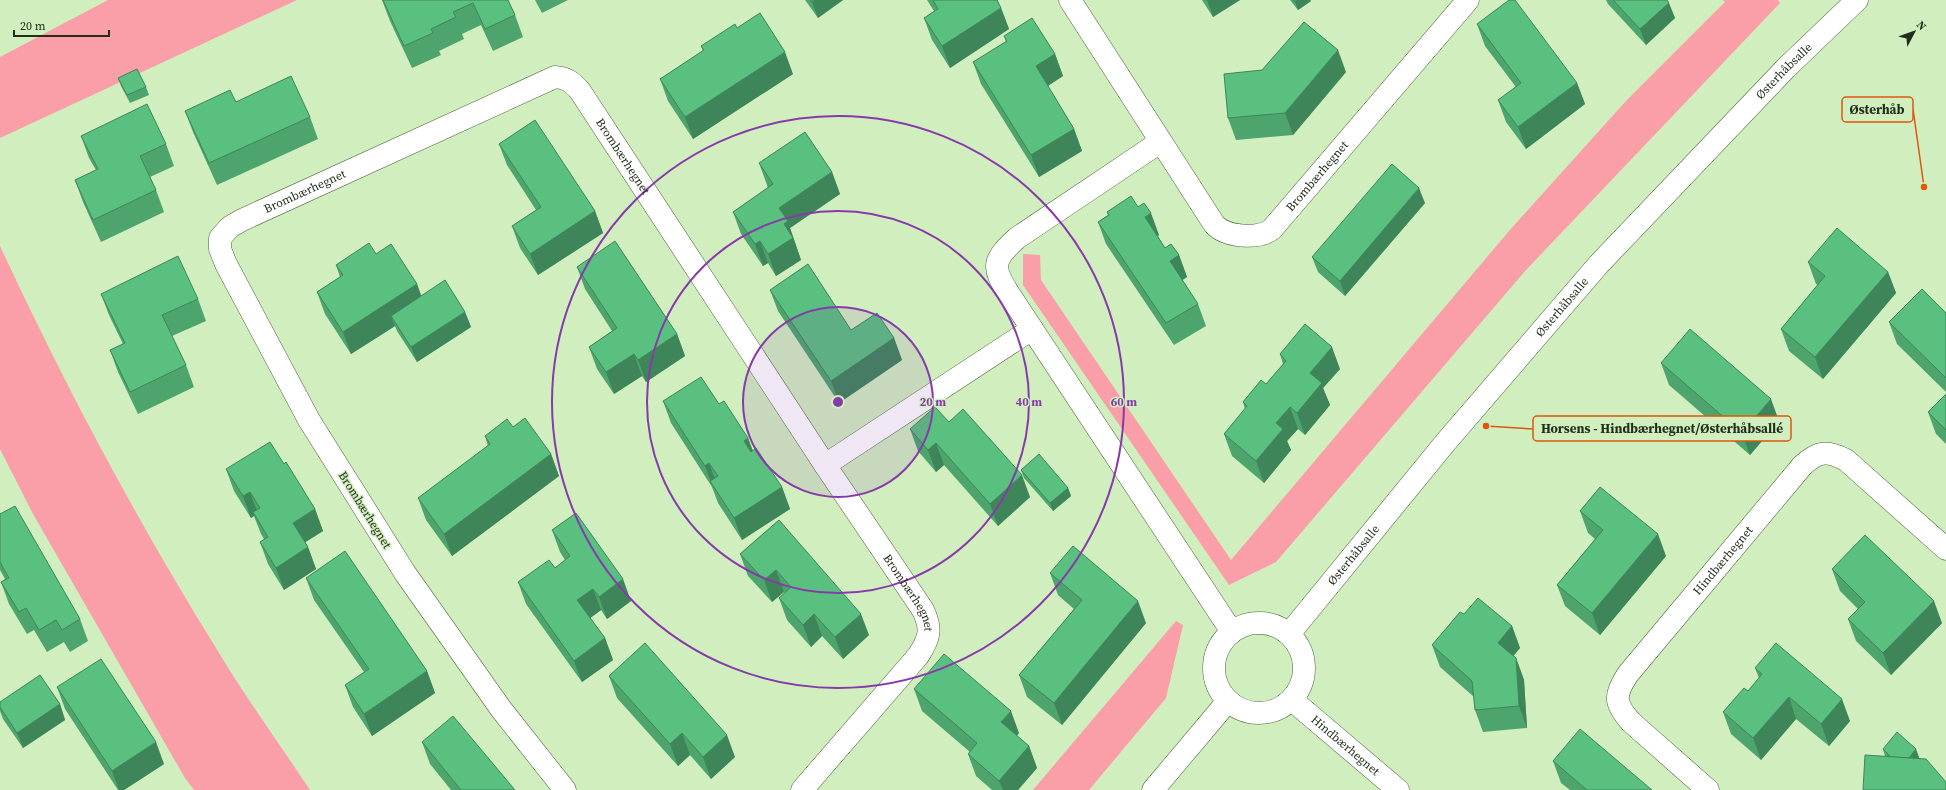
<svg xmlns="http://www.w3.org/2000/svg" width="1946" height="790" font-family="'Source Serif 4',serif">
  <rect width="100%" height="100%" fill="#d1eebf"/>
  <!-- green -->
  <g fill="#fa9ea7">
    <path d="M108,0h189l-297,138v-81z"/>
    <path d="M1723,0h55l2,3 -254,267 -250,292 -47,23 -206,-300v-31l17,1 1,25 190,280 278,-329 117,-130 99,-99z"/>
    <path d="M0,246c64,138 136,273 216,402 29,49 63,95 94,142h-116l-9,-12 -152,-264 -33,-65z"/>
    <path d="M1176,621l7,4 -17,73 -77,92h-56z"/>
  </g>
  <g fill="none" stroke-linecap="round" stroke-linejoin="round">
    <defs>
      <g id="street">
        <path id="s1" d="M1070,0l144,224c11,13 44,16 58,5l196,-229"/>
        <path d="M1160,142l-143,96c-24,22 -26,28 -8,56l223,338"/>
        <path d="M825,465l207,-136"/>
        <path id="s2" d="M1292,700l106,90"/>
        <path id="s3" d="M565,790l-64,-81 -96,-136 -96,-153 -83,-156 -6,-15v-11l10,-11 12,-7 313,-143c12,1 17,5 25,14l245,374 98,145c9,19 7,28 -5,46l-116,134"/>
        <path id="s4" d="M1708,790l-77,-68c-17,-19 -17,-27 -3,-48l174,-208c16,-15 25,-16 44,-6l100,89"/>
      </g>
      <g id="secondary">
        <circle cx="1259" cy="668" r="45"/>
        <path id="s5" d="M1289,634l156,-191 154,-179 187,-196 71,-68"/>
        <path d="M1153,790l75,-89"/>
      </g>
    </defs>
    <!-- street casing -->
    <use href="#street" stroke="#4b643a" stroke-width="23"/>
    <!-- secondary casing -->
    <use href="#secondary" stroke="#4b643a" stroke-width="23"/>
    <!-- street -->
    <use href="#street" stroke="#fff" stroke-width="22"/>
    <!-- secondary -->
    <use href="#secondary" stroke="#fff" stroke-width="22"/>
  </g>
  <!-- wall -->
  <g fill="#4da56d">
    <path d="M382,0h126l7,15 8,22 -30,14 -12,-26 -19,9 2,5 -25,12 2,4 -29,13 -22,-47z"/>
    <path d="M535,0h33l-26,13z"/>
    <path d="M805,0h38l-25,18z"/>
    <path d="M927,0h70l4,8 8,21 -59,39 -18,-28 -8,-22 10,-7z"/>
    <path d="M1202,0h38l-27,17z"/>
    <path d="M1290,0h20l1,1 -13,9z"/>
    <path d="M1606,0h61l8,18 -29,27 -38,-41z"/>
    <path d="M1477,24l100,59 8,21 -59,45 -20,-27 -8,-22 18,-13 -31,-41z"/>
    <path d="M737,28l56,46 -100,65 -25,-38 -8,-22 43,-28 -2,-5z"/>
    <path d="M1004,36l51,18 8,22 -15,10 26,43 8,22 -43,26 -58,-93 -8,-22 33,-20z"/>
    <path d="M1346,72l-53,63 -57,5 -8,-22z"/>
    <path d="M118,78l28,9 3,8 -19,8 -9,-17z"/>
    <path d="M185,111l125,6 8,22 -101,46 -24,-53z"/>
    <path d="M81,136l85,8 8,22 -24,11 6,13 8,22 -63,30 -18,-40 -8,-22 21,-10 -7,-12z"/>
    <path d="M499,144l96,67 8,22 -65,42 -18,-27 -8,-22 24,-16 -29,-45z"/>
    <path d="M759,163l73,9 8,22 -50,34 11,32 -25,16 -8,-13 -5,3 -22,-32 -8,-22 35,-24 -1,-3z"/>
    <path d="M1425,203l-80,93 -27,-24 -6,-15z"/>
    <path d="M1138,207l21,28 -1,1 7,12 14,7 8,22 -5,3 16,24 8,22 -32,19 -68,-101 -8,-22 10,-7 -1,-3z"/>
    <path d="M376,254l41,30 4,12 44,16 6,15 -54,35 -20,-31 -2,-5 -44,28 -26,-40 -8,-22 23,-15 -4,-12z"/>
    <path d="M1808,262l80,10 8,21 -73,86 -34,-28 -8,-22 37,-44 -2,-1z"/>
    <path d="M577,267l100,67 8,22 -39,26 -4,-6 -28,18 -17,-25 -8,-22 23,-16 -27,-42z"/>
    <path d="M770,290l81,40 43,8 8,22 -63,43 -61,-92z"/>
    <path d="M101,294l97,5 8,22 -34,15 14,29 8,22 -56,27 -20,-42 -8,-22 13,-6 -14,-29z"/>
    <path d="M1946,313v79l-49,-48 -8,-22z"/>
    <path d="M1280,354l60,15 -17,19 7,17 -25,30 -7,-6 -11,12 4,9 -27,33 -32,-27 -8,-22 21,-25 -2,-7 23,-18 17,-20z"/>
    <path d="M1661,363l118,58 -29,34 -81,-70z"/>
    <path d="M1946,394v50l-10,-10 -8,-22z"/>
    <path d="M663,401l56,3 29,34 5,13 29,36 8,22 -48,31 -24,-37 -6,-16 -41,-64z"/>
    <path d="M949,422l81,75 -32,29 -54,-61 -8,7 -18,-21 -8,-22z"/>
    <path d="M513,427l38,27 8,22 -107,80 -26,-36 -8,-22 70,-52 -3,-10z"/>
    <path d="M284,464l31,45 8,22 -18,11 3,5 8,22 -32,21 -16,-26 -8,-22 4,-3 -3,-5 -7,-18 -3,2 -17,-27 -8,-22z"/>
    <path d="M1021,470l47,18 3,8 -18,15 -29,-33z"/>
    <path d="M1580,511l86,45 -66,79 -35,-29 -8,-21 38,-46 -7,-6z"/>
    <path d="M0,514l80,105 8,22 -18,11 -6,-10 -17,10 -13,-22 -7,4 -18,-30 -8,-22 4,-3 -5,-9z"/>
    <path d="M779,520l90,115 -26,24 -21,-23 -11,11 -24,-27 -8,-22 6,-5 -1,-1 -12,10 -24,-26 -8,-22z"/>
    <path d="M552,530l79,71 -24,18 -6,-9 -11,8 15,20 8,22 -31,22 -56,-78 -8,-22 37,-14 10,-8 -5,-8z"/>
    <path d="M1832,569l110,54 -51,52 -35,-34 -8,-22 10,-10 -18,-18z"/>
    <path d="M1050,573l96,50 -84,102 -35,-28 -8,-22 55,-66 -16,-14z"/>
    <path d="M306,578l121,93 8,22 -63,43 -19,-29 -8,-22 19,-13 -50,-72z"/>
    <path d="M1464,614l48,12 8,22 -7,8 3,2 8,22 3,48 -44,4 -8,-22 -1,-13 -34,-30 -8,-22z"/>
    <path d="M1755,668l95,53 -21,25 -33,-27 -35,41 -30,-26 -8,-22 25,-21 11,-13z"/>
    <path d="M609,676l126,81 -24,22 -21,-24 -12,11 -61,-68z"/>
    <path d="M57,687l107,77 -40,26h-6l-53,-81z"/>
    <path d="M914,689l105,44 -2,3 12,10 8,22 -19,22h-26l-16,-14 -8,-22 2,-2 -48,-41z"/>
    <path d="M0,702l60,2 5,16 -42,28 -20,-29 -3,-8z"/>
    <path d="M422,742l93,48h-64l-21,-26z"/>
    <path d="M1883,749l36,8 -1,1 -33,-2z"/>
    <path d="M1553,761l99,29h-82l-9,-7z"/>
  </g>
  <!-- shaded-wall -->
  <g fill="#3e8659">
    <path d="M815,0h28l-25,18 -6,-16z"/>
    <path d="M1207,0h33l-27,17z"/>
    <path d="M1298,0h12l1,1 -13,9 -3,-8z"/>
    <path d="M1669,3l6,15 -29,27 -6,-16z"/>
    <path d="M1001,8l8,21 -59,39 -8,-22z"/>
    <path d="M1338,50l8,22 -53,63 -8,-22z"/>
    <path d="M785,52l8,22 -100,65 -8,-22z"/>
    <path d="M1055,54l8,22 -19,12 -8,-22z"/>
    <path d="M1577,83l8,21 -59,45 -8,-22z"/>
    <path d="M1074,129l8,22 -43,26 -8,-22z"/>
    <path d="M832,172l8,22 -50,34 11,32 -25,16 -8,-22 16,-30 -5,-16z"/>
    <path d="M1419,188l6,15 -80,93 -5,-15z"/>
    <path d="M595,211l8,22 -65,42 -8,-21z"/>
    <path d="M1151,213l8,22 -6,4 -8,-22z"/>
    <path d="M760,241l8,22 -5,3 -8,-22z"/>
    <path d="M1179,255l8,22 -9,6 -8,-22z"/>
    <path d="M1888,272l8,21 -73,86 -8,-22z"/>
    <path d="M417,284l8,22 -34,10 4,10 -44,28 -8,-22z"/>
    <path d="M465,312l6,15 -54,35 -6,-15z"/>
    <path d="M677,334l8,22 -39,26 -8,-22z"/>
    <path d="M894,338l8,22 -63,43 -8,-22z"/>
    <path d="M1332,347l8,22 -17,19 7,17 -25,30 -8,-22 13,-40z"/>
    <path d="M634,354l8,22 -28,18 -8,-22z"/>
    <path d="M1771,399l8,22 -29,34 -8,-22z"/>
    <path d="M1290,407l8,22 -11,12 4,9 -27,33 -8,-22 20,-38z"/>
    <path d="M748,438l8,22 -12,-19z"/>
    <path d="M936,443l8,22 -8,7 -8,-22z"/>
    <path d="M551,454l8,22 -107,80 -8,-22z"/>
    <path d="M709,463l8,22 -6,-3 -6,-16z"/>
    <path d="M1022,475l8,22 -32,29 -8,-22z"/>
    <path d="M782,487l8,22 -48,31 -8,-22z"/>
    <path d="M1068,488l3,8 -18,15 -3,-8z"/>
    <path d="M250,492l8,22 -5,-2 1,4 -3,2 -8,-22z"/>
    <path d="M315,509l8,22 -22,14 -8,-22z"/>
    <path d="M1658,534l8,22 -66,79 -8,-22z"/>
    <path d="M308,547l8,22 -32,21 -8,-22z"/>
    <path d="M776,570l8,22 -12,10 -8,-22z"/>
    <path d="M623,579l8,22 -24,18 -8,-22z"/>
    <path d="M593,589l8,21 -16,12 -8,-22z"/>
    <path d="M1138,601l8,22 -84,102 -8,-22z"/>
    <path d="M1934,601l8,22 -51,52 -8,-22z"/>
    <path d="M814,614l8,22 -11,11 -8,-22z"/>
    <path d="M861,614l8,21 -26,24 -8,-22z"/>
    <path d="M1512,626l8,22 -14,17 -8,-22z"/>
    <path d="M605,638l8,22 -31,22 -8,-21z"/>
    <path d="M1516,658l8,22 3,48 -8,-22z"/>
    <path d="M427,671l8,22 -63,43 -8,-22z"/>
    <path d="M1789,697l7,22 -35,41 -8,-22z"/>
    <path d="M1842,699l8,22 -21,25 -8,-22z"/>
    <path d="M60,704l5,16 -42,28 -6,-15z"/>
    <path d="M1011,711l8,22 -10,11 -8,-22z"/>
    <path d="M682,733l8,22 -12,11 -8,-22z"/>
    <path d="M727,735l8,22 -24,22 -8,-22z"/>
    <path d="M156,742l8,22 -40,26h-5l-7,-19z"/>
    <path d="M1029,746l8,22 -19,22h-15l-4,-9z"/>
    <path d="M1916,749l3,8 -14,17 -3,-8z"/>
  </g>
  <!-- building -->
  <g fill="#59c07f" stroke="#3e8659">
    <path d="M383,0h125l7,15 -30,14 -12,-26 -20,9 3,5 -25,12 2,4 -29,13z"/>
    <path d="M810,0h5l-3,2z"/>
    <path d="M933,0h64l4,8 -59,38 -18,-28 14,-9z"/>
    <path d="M1293,0h5l-3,2z"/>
    <path d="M1509,0h6l62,83 -59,44 -20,-27 23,-17 -44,-59z"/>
    <path d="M1613,0h54l2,3 -29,26z"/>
    <path d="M760,13l25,39 -100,65 -25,-38 44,-29 -3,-4 34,-22 2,4z"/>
    <path d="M1032,18l23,36 -19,12 38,63 -43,26 -58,-93 34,-21 -3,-5z"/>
    <path d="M1304,22l34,28 -53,63 -57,5 -4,-44 38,-4z"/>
    <path d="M137,69l9,18 -19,8 -9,-17z"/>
    <path d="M291,76l19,41 -101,46 -24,-52 45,-21 6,12z"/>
    <path d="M147,104l19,40 -26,12 16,34 -63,30 -18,-40 23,-11 -17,-33z"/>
    <path d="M535,120l60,91 -65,43 -18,-28 29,-19 -42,-63z"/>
    <path d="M805,132l27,40 -53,36 9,13 -4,3 9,14 -25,16 -8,-13 -5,3 -22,-32 40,-28 -14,-21z"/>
    <path d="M1392,164l27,24 -79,93 -28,-24z"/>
    <path d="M1131,196l7,11 6,-4 7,10 -6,4 20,31 6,-4 8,11 -9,6 28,43 -32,19 -68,-101 11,-7 -2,-3z"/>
    <path d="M1837,228l51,44 -73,85 -34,-28 44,-53 -17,-14z"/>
    <path d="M615,241l62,93 -39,26 -4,-6 -28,18 -17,-25 28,-19 -40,-61z"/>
    <path d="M369,243l7,11 15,-10 26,40 -74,48 -26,-40 26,-17 -7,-10z"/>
    <path d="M178,256l20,43 -36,16 24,50 -56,27 -20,-42 15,-7 -24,-49z"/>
    <path d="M808,264l43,66 26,-17 17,25 -63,43 -61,-91z"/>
    <path d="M445,280l20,32 -54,35 -20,-31z"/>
    <path d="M1922,289l24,24v65l-57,-56z"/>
    <path d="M1305,324l27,23 -22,26 12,10 -25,30 -7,-6 -14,16 7,6 -27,32 -32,-27 23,-28 -4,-4 18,-22 5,4 20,-23 -6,-7z"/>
    <path d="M1690,329l81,70 -29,34 -81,-70z"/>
    <path d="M701,377l18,27 5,-3 24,37 -4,3 7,11 5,-4 26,39 -48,31 -24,-37 8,-5 -9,-13 -4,3 -42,-65z"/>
    <path d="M1946,394v36l-18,-18z"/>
    <path d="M935,407l14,15 14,-13 59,66 -32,29 -54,-61 -8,7 -18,-21z"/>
    <path d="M525,418l26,36 -107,80 -26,-36 72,-54 -5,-8 22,-17 6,8z"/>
    <path d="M270,442l14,22 2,-2 29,47 -22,14 15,24 -32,21 -16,-26 8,-5 -15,-25 7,-4 -10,-16 -7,4 -17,-27z"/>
    <path d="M1039,454l29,34 -18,15 -29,-33z"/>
    <path d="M1600,487l58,47 -66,79 -35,-28 46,-55 -23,-19z"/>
    <path d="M15,506l65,113 -18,11 -6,-10 -17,10 -13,-22 -7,4 -18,-30 8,-4 -9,-16v-48z"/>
    <path d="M576,513l47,66 -24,18 -6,-8 -16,11 28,38 -31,23 -56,-79 31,-22 6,8 15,-12 -18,-26z"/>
    <path d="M779,520l82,94 -26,23 -21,-23 -11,11 -24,-27 12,-11 -15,-17 -12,10 -24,-26z"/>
    <path d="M1865,535l69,66 -51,52 -35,-34 17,-17 -33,-33z"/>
    <path d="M1073,546l65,55 -84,102 -35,-28 63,-75 -32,-27z"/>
    <path d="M345,551l82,120 -63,43 -19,-29 24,-16 -63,-91z"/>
    <path d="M1478,598l34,28 -14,17 18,15 3,48 -44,4 -3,-29 -40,-36 28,-33 4,2z"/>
    <path d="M645,643l82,92 -24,22 -21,-24 -12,11 -61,-68z"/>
    <path d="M1776,643l66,56 -21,25 -32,-27 -36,41 -30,-26 21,-24 4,3 14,-17 -7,-6z"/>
    <path d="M944,654l67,57 -10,11 28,24 -30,35 -31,-27 9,-11 -63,-54z"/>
    <path d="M101,659l55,83 -44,29 -55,-84z"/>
    <path d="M40,675l20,29 -43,29 -17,-26v-5z"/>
    <path d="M453,716l62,74h-54l-39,-48z"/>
    <path d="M1580,729l72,61h-65l-34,-29z"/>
    <path d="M1897,732l19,17 -7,9 -18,-1 -8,-8z"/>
    <path d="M1865,755l61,4 20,23v8h-83z"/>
  </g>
  <!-- distance rings -->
  <circle cx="838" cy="402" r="95" fill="#873aaa" fill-opacity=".12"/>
  <g fill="none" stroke="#873aaa" stroke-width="2">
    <circle cx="838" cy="402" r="95"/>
    <circle cx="838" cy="402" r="191"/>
    <circle cx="838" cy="402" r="286"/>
  </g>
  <g text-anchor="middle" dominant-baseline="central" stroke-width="3" stroke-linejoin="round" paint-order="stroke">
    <!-- street labels -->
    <g font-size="12" fill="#222d1b" stroke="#d1eebf">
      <text stroke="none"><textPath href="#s5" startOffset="750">Østerhåbsalle</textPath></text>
      <text stroke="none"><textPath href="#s3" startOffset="1135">Brombærhegnet</textPath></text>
      <text stroke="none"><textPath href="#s1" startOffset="398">Brombærhegnet</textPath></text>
      <text stroke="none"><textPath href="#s3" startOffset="752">Brombærhegnet</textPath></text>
      <text stroke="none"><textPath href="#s5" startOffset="426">Østerhåbsalle</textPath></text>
      <text transform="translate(365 510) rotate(58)">Brombærhegnet</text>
      <text stroke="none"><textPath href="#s5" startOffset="102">Østerhåbsalle</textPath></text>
      <text stroke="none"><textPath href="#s4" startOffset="305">Hindbærhegnet</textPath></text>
      <text stroke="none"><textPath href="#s3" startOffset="1657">Brombærhegnet</textPath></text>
      <text stroke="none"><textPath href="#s2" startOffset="70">Hindbærhegnet</textPath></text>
    </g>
  </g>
  <circle cx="838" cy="402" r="6" fill="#873aaa" stroke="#d1eebf" stroke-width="2"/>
  <g font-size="12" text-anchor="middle" font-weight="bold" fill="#873aaa" stroke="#d1eebf" stroke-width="3" stroke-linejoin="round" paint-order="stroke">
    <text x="933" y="406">20 m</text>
    <text x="1029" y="406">40 m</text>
    <text x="1124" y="406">60 m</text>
  </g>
  <!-- callouts -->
  <path fill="none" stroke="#de570d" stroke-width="1.5" d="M1924 187L1913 109M1486 426L1533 429"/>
  <g fill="#de570d" stroke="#d1eebf" stroke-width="1.5">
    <circle cx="1924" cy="187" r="4"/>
    <circle cx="1486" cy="426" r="4"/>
  </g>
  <g fill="#d1eebf" stroke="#de570d" stroke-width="1.5">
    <rect x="1842" y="97" width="71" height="25" rx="4"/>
    <rect x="1533" y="416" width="258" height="25" rx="4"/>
  </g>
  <g font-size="13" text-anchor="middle" font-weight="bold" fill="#222d1b">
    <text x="1877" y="114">Østerhåb</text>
    <text x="1662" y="433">Horsens - Hindbærhegnet/Østerhåbsallé</text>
  </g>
  <!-- north arrow -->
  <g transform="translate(1914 32) rotate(49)" stroke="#d1eebf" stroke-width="3" paint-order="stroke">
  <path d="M0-3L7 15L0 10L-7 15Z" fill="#222d1b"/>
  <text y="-6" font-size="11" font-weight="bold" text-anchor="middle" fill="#222d1b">N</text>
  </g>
  <!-- scale -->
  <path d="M14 30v6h95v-6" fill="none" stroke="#222d1b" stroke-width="2"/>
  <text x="20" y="30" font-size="12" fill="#222d1b" stroke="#d1eebf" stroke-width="3" paint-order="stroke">20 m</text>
</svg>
